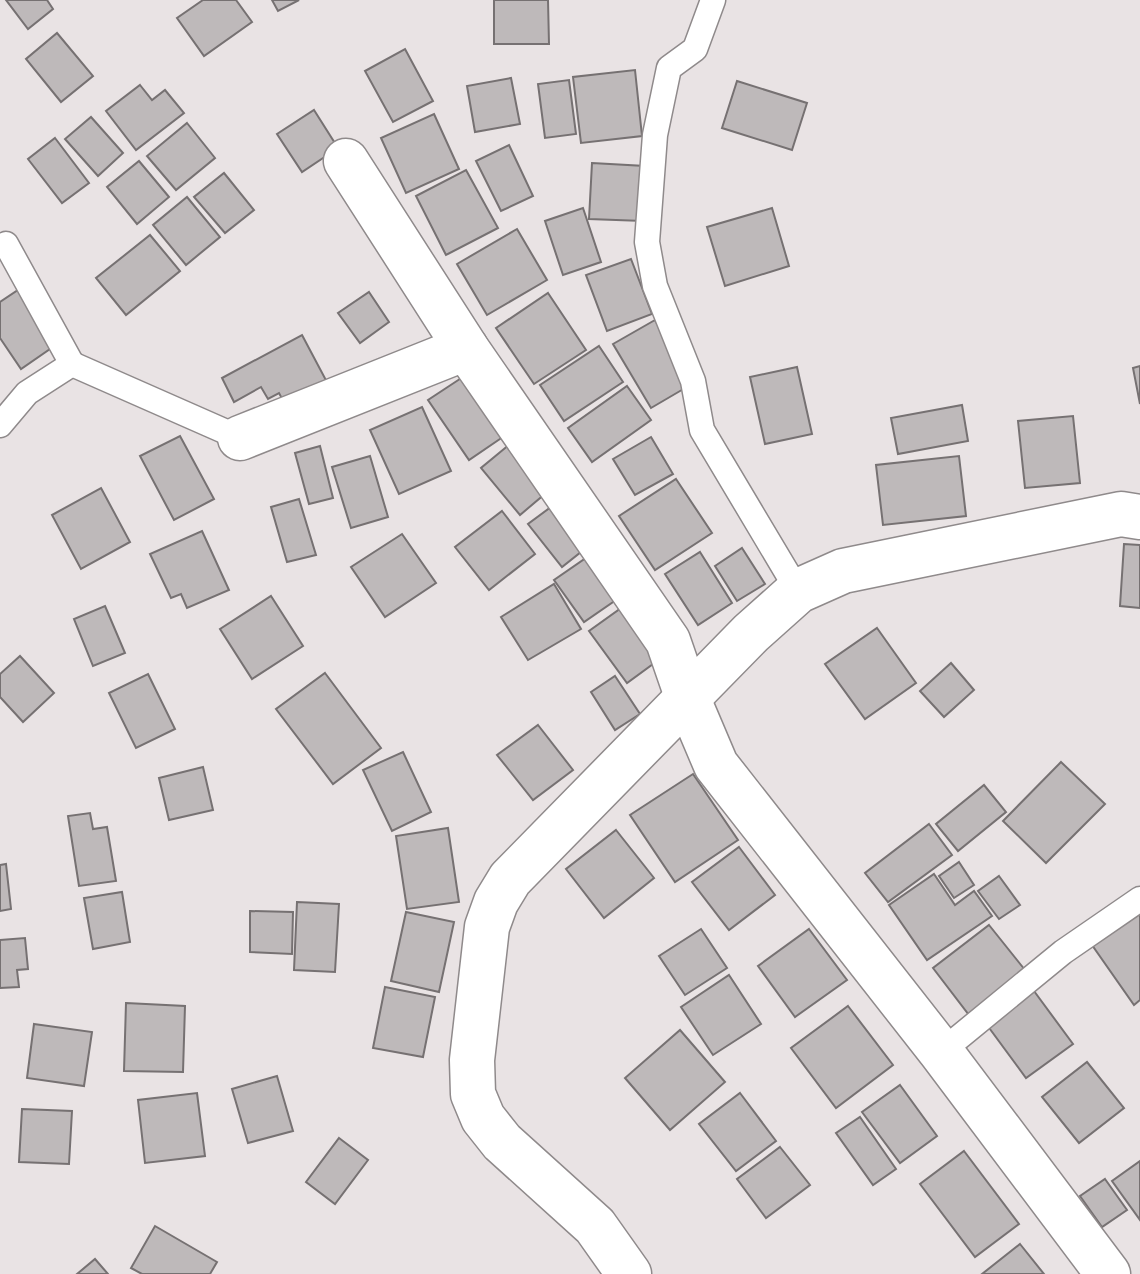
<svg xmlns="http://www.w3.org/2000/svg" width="1140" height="1274" font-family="'Fira Sans',sans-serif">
  <rect width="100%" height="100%" fill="#e9e3e4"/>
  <!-- building -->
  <g fill="#beb9ba" stroke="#767172" stroke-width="2">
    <path d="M6,0h41l6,9 -25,20z"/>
    <path d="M203,0h33l16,22 -48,34 -27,-38z"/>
    <path d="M272,0h27l-21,11z"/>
    <path d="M494,0h54l1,44h-55z"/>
    <path d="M57,33l36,43 -32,26 -35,-43z"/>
    <path d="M405,49l28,52 -40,21 -28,-51z"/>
    <path d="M635,70l7,66 -61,7 -8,-66z"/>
    <path d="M511,78l9,46 -45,8 -8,-46z"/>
    <path d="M569,80l7,54 -31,4 -7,-54z"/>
    <path d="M737,81l70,22 -15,47 -70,-22z"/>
    <path d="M140,85l12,15 13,-10 19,23 -48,37 -30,-39z"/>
    <path d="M314,110l24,38 -36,24 -25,-38z"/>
    <path d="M434,114l25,55 -53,24 -25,-55z"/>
    <path d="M91,117l32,36 -25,23 -33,-37z"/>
    <path d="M187,123l28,35 -39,32 -29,-34z"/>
    <path d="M55,138l34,45 -27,20 -34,-44z"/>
    <path d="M509,145l24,51 -32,15 -25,-50z"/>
    <path d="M139,161l30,36 -32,27 -30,-37z"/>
    <path d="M592,163l53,3 -2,55 -54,-2z"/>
    <path d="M466,170l32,58 -52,27 -30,-59z"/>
    <path d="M224,173l30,37 -29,23 -31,-36z"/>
    <path d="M187,197l33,40 -34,28 -33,-40z"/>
    <path d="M583,208l18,54 -38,13 -18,-54z"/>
    <path d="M772,208l17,58 -64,20 -18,-59z"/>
    <path d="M517,229l30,51 -60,35 -30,-51z"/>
    <path d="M150,235l30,36 -54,44 -30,-37z"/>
    <path d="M631,259l21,55 -45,17 -21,-56z"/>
    <path d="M27,284l36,56 -42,29 -21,-31v-36z"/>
    <path d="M369,292l20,30 -29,21 -22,-30z"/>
    <path d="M548,293l38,57 -52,34 -38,-56z"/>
    <path d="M655,320l37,64 -41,24 -38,-64z"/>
    <path d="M302,335l26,49 -42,22 -7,-13 -11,6 -7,-12 -27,15 -12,-24z"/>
    <path d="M599,346l24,36 -59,39 -24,-36z"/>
    <path d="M1140,366v38l-7,-36z"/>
    <path d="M797,367l15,67 -47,10 -15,-67z"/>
    <path d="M475,369l41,59 -47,32 -41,-60z"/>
    <path d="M627,386l24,34 -59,42 -24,-34z"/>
    <path d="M962,405l6,36 -70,13 -7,-36z"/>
    <path d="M422,407l29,64 -52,23 -29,-64z"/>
    <path d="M1073,416l7,67 -55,5 -7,-67z"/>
    <path d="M521,435l38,47 -39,33 -39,-47z"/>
    <path d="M180,436l34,63 -40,21 -34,-64z"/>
    <path d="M651,437l22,37 -38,21 -22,-36z"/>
    <path d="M320,446l13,52 -24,6 -14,-51z"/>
    <path d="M370,456l18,61 -37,11 -19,-61z"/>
    <path d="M959,456l7,60 -83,9 -7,-60z"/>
    <path d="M676,479l36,54 -57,37 -36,-54z"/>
    <path d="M101,488l29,54 -49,27 -29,-54z"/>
    <path d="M563,498l33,42 -34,27 -34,-43z"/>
    <path d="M299,499l17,56 -29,7 -16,-55z"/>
    <path d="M502,511l33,43 -46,36 -34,-43z"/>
    <path d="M202,531l27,59 -42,18 -6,-14 -10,4 -21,-44z"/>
    <path d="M402,534l34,49 -51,34 -34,-50z"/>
    <path d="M1124,544l16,1v63l-20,-2z"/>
    <path d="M742,548l23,36 -28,17 -22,-35z"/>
    <path d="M599,549l30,42 -45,31 -30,-42z"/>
    <path d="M700,552l32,51 -34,22 -33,-51z"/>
    <path d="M554,584l27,45 -53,31 -27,-43z"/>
    <path d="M271,596l32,50 -51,33 -32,-50z"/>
    <path d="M631,601l37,52 -41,30 -38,-52z"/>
    <path d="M105,606l20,47 -32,13 -19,-47z"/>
    <path d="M877,628l39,55 -51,36 -40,-55z"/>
    <path d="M20,656l34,37 -31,29 -23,-25v-23z"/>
    <path d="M951,663l23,27 -30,27 -24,-26z"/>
    <path d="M325,673l56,75 -48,36 -57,-75z"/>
    <path d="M148,674l27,55 -39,19 -27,-55z"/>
    <path d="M615,676l25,38 -25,16 -24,-38z"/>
    <path d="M538,725l35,45 -40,30 -36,-45z"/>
    <path d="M403,752l28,60 -39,19 -29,-61z"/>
    <path d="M1061,762l44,42 -59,59 -43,-42z"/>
    <path d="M203,767l10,43 -44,10 -10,-42z"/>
    <path d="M693,774l45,66 -63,42 -45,-67z"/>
    <path d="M984,785l22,27 -48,39 -22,-27z"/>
    <path d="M90,813l3,16 14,-2 9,54 -37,5 -11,-70z"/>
    <path d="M929,824l23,31 -64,47 -23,-29z"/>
    <path d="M448,828l11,74 -52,7 -11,-73z"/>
    <path d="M616,830l38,48 -50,40 -38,-49z"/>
    <path d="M739,847l36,48 -46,35 -37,-48z"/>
    <path d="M959,862l15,23 -20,13 -15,-22z"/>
    <path d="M6,864l5,45 -11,2v-46z"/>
    <path d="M934,874l21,31 19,-14 18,25 -65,44 -38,-55z"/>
    <path d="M999,876l21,29 -21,14 -21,-28z"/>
    <path d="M122,892l8,50 -37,7 -9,-51z"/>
    <path d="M297,902l42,2 -4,68 -41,-2z"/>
    <path d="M250,911l43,1 -1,42 -42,-2z"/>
    <path d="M406,912l48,10 -15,70 -48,-11z"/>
    <path d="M1140,912v88l-6,5 -42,-60z"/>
    <path d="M989,925l40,50 -57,44 -39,-51z"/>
    <path d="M701,929l26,39 -42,27 -26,-39z"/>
    <path d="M809,929l38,51 -52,37 -37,-51z"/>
    <path d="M25,938l3,31 -11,1 2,17 -19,1v-48z"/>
    <path d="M729,975l32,49 -48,31 -32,-48z"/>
    <path d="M385,987l50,10 -12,60 -50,-9z"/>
    <path d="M1034,991l39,53 -47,34 -39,-53z"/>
    <path d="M126,1003l59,3 -2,66 -59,-1z"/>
    <path d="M848,1006l45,59 -57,43 -45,-60z"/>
    <path d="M34,1024l58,8 -8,54 -57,-8z"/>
    <path d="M680,1030l45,52 -55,48 -45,-52z"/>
    <path d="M1087,1062l37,46 -45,35 -37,-46z"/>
    <path d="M277,1076l16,55 -45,12 -16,-54z"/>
    <path d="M900,1085l37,51 -37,27 -38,-51z"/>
    <path d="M197,1093l8,63 -60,7 -7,-63z"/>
    <path d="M740,1093l36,48 -40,30 -37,-47z"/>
    <path d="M22,1109l50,2 -3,53 -50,-2z"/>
    <path d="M860,1117l36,52 -23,16 -37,-52z"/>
    <path d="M339,1138l29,22 -33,44 -29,-22z"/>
    <path d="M780,1147l30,38 -44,33 -29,-39z"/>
    <path d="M964,1151l55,73 -44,33 -55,-73z"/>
    <path d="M1140,1161v59l-28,-39z"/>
    <path d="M1105,1179l22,31 -25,17 -22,-31z"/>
    <path d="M155,1226l62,36 -7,12h-68l-11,-6z"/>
    <path d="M1020,1244l24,30h-62z"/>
    <path d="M95,1259l13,15h-31z"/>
  </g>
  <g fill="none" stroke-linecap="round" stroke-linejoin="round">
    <defs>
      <g id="lane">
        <path d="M713,0l-18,49 -26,19 -14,67 -8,107 8,44 38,95 9,49 96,161"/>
        <path d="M6,244l66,120"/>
        <path d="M0,425l27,-32 45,-29 168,74"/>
        <path d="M941,1052l122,-100 77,-53"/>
      </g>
      <g id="street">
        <path d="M346,161l120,187 202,293 20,58 28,66 225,287 167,222"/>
        <path d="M240,438l226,-90"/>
        <path d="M629,1274l-34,-48 -93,-84 -19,-24 -10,-24 -1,-34 15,-133 9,-25 14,-23 241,-246 47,-42 45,-20 278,-57 19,3"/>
      </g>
    </defs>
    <!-- lane casing -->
    <use href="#lane" stroke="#8f8a8b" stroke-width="27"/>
    <!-- street casing -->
    <use href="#street" stroke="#8f8a8b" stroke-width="47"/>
    <!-- lane -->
    <use href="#lane" stroke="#fff" stroke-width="24"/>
    <!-- street -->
    <use href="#street" stroke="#fff" stroke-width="44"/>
  </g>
</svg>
